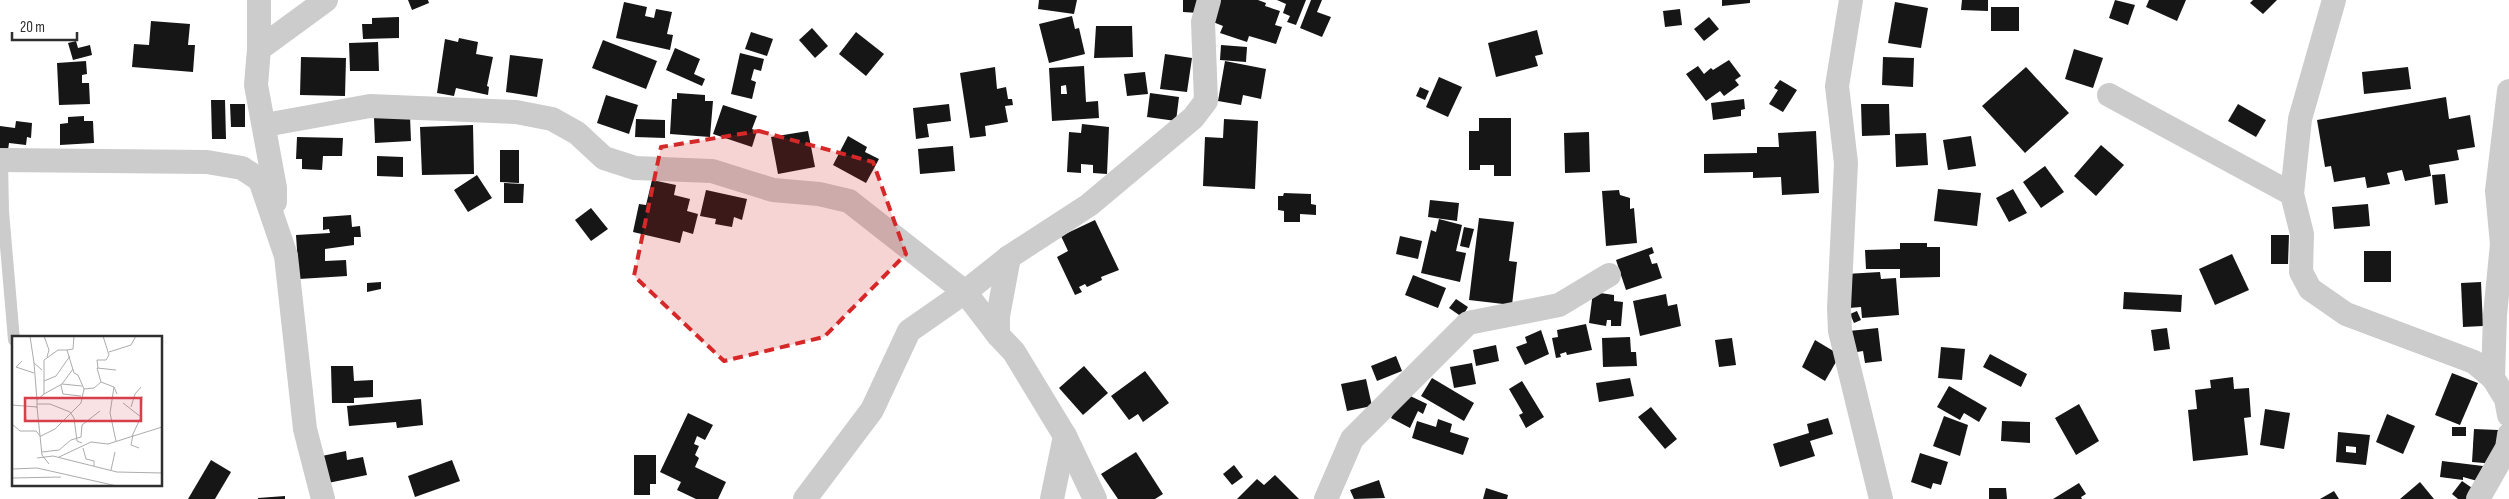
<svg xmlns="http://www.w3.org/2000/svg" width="2509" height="499" font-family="'Sofia Sans Condensed',sans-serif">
  <rect width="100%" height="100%" fill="#fff"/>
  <!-- building -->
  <g fill="#161616" fill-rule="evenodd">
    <path d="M408,0h20l1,3 -17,7z"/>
    <path d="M1039,0h38l-3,14 -36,-5z"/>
    <path d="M1183,0h17l-1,13 -16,-1z"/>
    <path d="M1220,0h38l8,3 -1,3 15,5 -5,14 7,2 -6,17 -27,-8 -2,6 -27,-9 3,-7 -10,-4z"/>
    <path d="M1277,0h29l-10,25 -9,-3 3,-6 -7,-3 3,-9z"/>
    <path d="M1311,0h11l-5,12 14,5 -9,20 -22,-9z"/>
    <path d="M1722,0h28v3l-28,3z"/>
    <path d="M1962,0h26v11l-27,-1z"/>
    <path d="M2115,0l20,5 -7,20 -19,-7z"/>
    <path d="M2149,0h37l-9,21 -31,-14z"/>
    <path d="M2253,0h24l-14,14 -13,-11z"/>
    <path d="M624,2l23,5 -2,9 9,2 2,-9 16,3 -5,22 6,1 -3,15 -54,-12z"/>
    <path d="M1895,2l33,6 -7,40 -33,-5z"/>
    <rect x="1991" y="7" width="28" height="24"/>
    <path d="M1680,9l2,16 -17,2 -2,-16z"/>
    <path d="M1072,16l3,13 4,-1 6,26 -36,9 -10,-39z"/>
    <path d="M399,17v21l-36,1 -1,-15h10v-6z"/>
    <path d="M1709,17l10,12 -15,12 -10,-12z"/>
    <path d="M151,21l39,3 -2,21h7l-2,27 -61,-5 2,-23 15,1z"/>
    <path d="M1096,26h36l1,31 -39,1z"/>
    <path d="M812,28l16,18 -13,12 -16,-18z"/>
    <path d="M1537,30l6,24 -8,2 3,10 -42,11 -8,-34z"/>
    <path d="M751,32l22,7 -6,17 -22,-7z"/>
    <path d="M856,32l28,22 -18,22 -27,-22z"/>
    <path d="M459,38l19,4 -2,12 17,3 -6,29 2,1 -1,8 -32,-7 -2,8 -17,-3 8,-54 13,3z"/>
    <path d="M603,40l54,21 -11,28 -54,-21z"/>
    <path d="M76,41l2,7 12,-3 2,10 -19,5 -5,-17z"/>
    <path d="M378,42l1,29h-29l-1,-28z"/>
    <path d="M1221,45l26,2 -1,15 -26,-2z"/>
    <path d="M675,48l25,11 -6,15 11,5 -3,7 -36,-16z"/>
    <path d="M2074,49l29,9 -10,30 -28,-9z"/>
    <path d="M740,53l24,6 -3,12 -7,-2 -3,11 5,2 -4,17 -21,-5z"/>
    <path d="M1165,54l27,4 -5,34 -27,-3z"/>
    <path d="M510,55l33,4 -6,38 -31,-5z"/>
    <path d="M301,57l45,1 -1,38 -45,-1z"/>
    <path d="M1883,57l31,1 -1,29 -31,-2z"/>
    <path d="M1729,60l12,16 -6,4 4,5 -15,11 -4,-5 -14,10 -20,-27 12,-8 6,8 7,-6 2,2z"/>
    <path d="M86,61l1,13 -5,1v8h7l1,21 -31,1 -2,-42z"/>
    <path d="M1225,61l41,8 -5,30 -18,-4 -2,10 -23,-4z"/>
    <path d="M1084,66l2,36 12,-1 1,17 -47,3 -3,-53zM1066,85l1,9h-6v-8z"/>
    <path d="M995,67l2,22 9,-2 2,12h4l1,6 -8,1 3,16 -23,4 1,10 -16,2 -10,-65z"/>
    <path d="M2026,67l43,46 -44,40 -43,-47z"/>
    <path d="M2408,67l3,22 -47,5 -2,-22z"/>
    <path d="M1145,72l3,22 -21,2 -3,-22z"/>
    <path d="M1439,77l23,10 -14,30 -22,-10z"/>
    <path d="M1780,80l17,10 -14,22 -14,-8 9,-14 -4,-2z"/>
    <path d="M1420,87l9,4 -4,9 -9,-4z"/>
    <path d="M677,93l28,2v6h8l-3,36 -40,-3 2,-35h5z"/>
    <path d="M1150,93l29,4 -3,24 -29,-4z"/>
    <path d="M606,95l32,10 -9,29 -32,-11z"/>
    <path d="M2446,97l3,22 21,-4 5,32 -18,3 2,10 -30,5 2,11 -26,5 -3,-11 -15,3 3,11 -23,4 -2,-11 -31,5 -3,-16 -6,1 -8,-47z"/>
    <path d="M1744,99l1,10 -4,1v6l-28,4 -2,-17z"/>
    <path d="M211,100h14l1,39h-14z"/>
    <path d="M230,104h15v23h-14z"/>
    <path d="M949,104l2,17 -24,3 2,13 -13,2 -3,-31z"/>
    <path d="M1861,104h28l1,31 -28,1z"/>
    <path d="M2238,104l28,16 -10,17 -28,-16z"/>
    <path d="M723,105l34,11 -5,13 5,2 -5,16 -39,-13z"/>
    <path d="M84,116v5h9l1,22 -34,2v-21l8,-1v-6z"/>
    <path d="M410,116l1,25 -36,2 -1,-25z"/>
    <path d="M1479,118h32v58h-17v-11h-14v5h-11v-39h10z"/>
    <path d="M636,119l29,1v18l-30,-1z"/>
    <path d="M1224,119l34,2 -3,68 -52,-3 2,-49 18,1z"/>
    <path d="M16,121l16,2 -1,15 -4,-1 -1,8 -17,-2 -1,7 -8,-1v-23l15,2z"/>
    <path d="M1082,124l27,3 -2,47 -14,-1v-8l-12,-1v9l-14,-1 2,-40 12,1z"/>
    <path d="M473,125l1,49 -52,1 -2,-48z"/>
    <path d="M808,131l7,36 -37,7 -7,-37z"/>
    <path d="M1816,131l3,62 -37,2 -1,-18 -28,1v-6l-49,1v-19l53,-1v-6h22l-1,-14z"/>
    <path d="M1589,132l1,40 -25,1 -1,-40z"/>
    <path d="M1926,133l2,32 -32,2 -1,-33z"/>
    <path d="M848,136l19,11 -2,5 14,7 -13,24 -33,-18z"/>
    <path d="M1971,136l5,30 -28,4 -5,-30z"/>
    <path d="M297,137l46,1 -1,18h-19l-1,14 -20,-1v-10h-6z"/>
    <path d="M2101,145l23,20 -28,31 -22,-20z"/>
    <path d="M953,146l2,25 -35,3 -2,-25z"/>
    <path d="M500,150h19v33l-19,-1z"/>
    <path d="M377,156l26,1v20l-26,-1z"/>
    <path d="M2045,166l19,26 -23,16 -18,-26z"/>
    <path d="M2445,174l3,29 -13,2 -3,-30z"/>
    <path d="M477,175l15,23 -24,14 -14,-22z"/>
    <path d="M652,180l24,5 -2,10 16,4 -3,12 11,3 -5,20 -10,-3 -3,12 -47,-11 6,-28 7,1z"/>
    <path d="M504,183l20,1 -1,19h-19z"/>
    <path d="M1938,189l43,4 -4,33 -43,-5z"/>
    <path d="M2013,189l14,24 -18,9 -13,-24z"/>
    <path d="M706,190l41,9 -5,21 -8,-3 -2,10 -17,-3 1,-5 -16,-3z"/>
    <path d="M1619,190l1,5 10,3v11l4,-1 3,35 -31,3 -4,-55z"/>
    <path d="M1284,193l27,1v10l5,1v10l-16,-1v8h-16v-11l-6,-1v-14h5z"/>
    <path d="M1430,200l29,3 -2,18 -29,-4z"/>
    <path d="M2368,204l2,22 -36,3 -2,-22z"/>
    <path d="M591,208l17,21 -17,12 -16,-21z"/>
    <path d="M351,215l1,12 8,-1 1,11h-7v8l-29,4v12l21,-1 1,16 -48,3 -3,-44 34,-2 -1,-4 -6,1v-13z"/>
    <path d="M1479,218l35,4 -5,39 8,1 -5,43 -43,-5z"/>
    <path d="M1439,219l23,6 -6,26 10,2 -6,29 -39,-9 10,-43 5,2z"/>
    <path d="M1095,220l24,50 -18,7 1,3 -15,7 -2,-3 -6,3 3,5 -7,3 -18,-38 11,-6 -7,-15z"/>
    <path d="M1464,227l10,2 -5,19 -9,-2z"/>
    <path d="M2271,235h18l-1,29h-17z"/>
    <path d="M1400,236l22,5 -4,18 -22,-5z"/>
    <path d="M1900,243h27v4h13v30l-40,1v-9h-34l-1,-19 35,-1z"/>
    <path d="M1652,247l2,6 -5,2 3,9 5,-1 5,15 -36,12 -10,-30z"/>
    <rect x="2364" y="251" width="27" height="31"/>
    <path d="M2232,254l17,36 -34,15 -16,-36z"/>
    <path d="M1880,272l1,7 15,-1 3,37 -37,3 -1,-11 -12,1 -3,-34z"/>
    <path d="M1413,275l33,13 -8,20 -33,-13z"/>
    <path d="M381,282v7l-14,3v-9z"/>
    <path d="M2481,282l2,44 -20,1 -2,-44z"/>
    <path d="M1593,292l21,3v6l9,1 -2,24h-10v-6h-4l-1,6 -17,-3z"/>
    <path d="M2124,292l58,3 -1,17 -58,-3z"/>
    <path d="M1666,294l2,12 9,-2 4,22 -41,10 -7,-35z"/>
    <path d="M1456,299l12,8 -6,10 -13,-9z"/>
    <path d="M1857,311l4,9 -7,3 -4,-9z"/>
    <path d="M1586,324l6,26 -25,5 -1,-3 -6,2 1,3 -5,1 -4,-20 6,-1 -1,-7z"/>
    <path d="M1878,328l4,33 -17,2 -2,-12 -12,2 -2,-22z"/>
    <path d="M2167,328l3,21 -16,2 -3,-21z"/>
    <path d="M1541,330l8,24 -24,11 -9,-18 11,-4 -2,-6z"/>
    <path d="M1630,337l1,15h5l1,14 -34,1 -1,-29z"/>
    <path d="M1732,338l4,27 -17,2 -4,-27z"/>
    <path d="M1815,340l25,15 -15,26 -23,-14z"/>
    <path d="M1496,345l3,16 -23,5 -3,-16z"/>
    <path d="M1941,347l24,2 -3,31 -24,-2z"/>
    <path d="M1990,354l37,20 -6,13 -38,-20z"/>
    <path d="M1396,356l6,15 -25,10 -6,-15z"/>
    <path d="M1472,363l4,21 -22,4 -4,-21z"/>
    <path d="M331,366h22l1,15 19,-1v17l-19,1v5h-22z"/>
    <path d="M1084,366l24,27 -25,22 -24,-27z"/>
    <path d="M1145,371l24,32 -26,19 -5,-8 -9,6 -18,-24z"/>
    <path d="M2452,373l26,10 -18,42 -25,-10z"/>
    <path d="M2233,377l1,12 15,-1 2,29 -7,1 4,37 -55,6 -5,-51 9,-1 -2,-19 16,-2 -1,-8z"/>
    <path d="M1432,378l42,25 -10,18 -43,-25z"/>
    <path d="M1630,378l4,18 -35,6 -3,-19z"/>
    <path d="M1366,379l6,27 -25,5 -6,-27z"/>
    <path d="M1522,381l22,36 -18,11 -7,-13 4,-2 -14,-24z"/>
    <path d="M1949,386l38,22 -8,14 -15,-9 -4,7 -23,-13z"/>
    <path d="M1404,393l23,11 -4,10 -5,-3 -8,17 -19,-10z"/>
    <path d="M421,399l2,26 -26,3 -1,-6 -47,4 -2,-20z"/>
    <path d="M2079,404l20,37 -23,14 -21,-37z"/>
    <path d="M1651,407l26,32 -12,10 -27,-32z"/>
    <path d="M2265,409l25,4 -6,36 -24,-4z"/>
    <path d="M688,413l25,12 -8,15 -8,-4 -3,8 5,2 -4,9 4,3 -4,9 31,15 -8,17h-22l-19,-9 4,-8 -21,-10z"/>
    <path d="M2387,414l28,12 -12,28 -27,-12z"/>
    <path d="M1944,416l24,9 -8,31 -27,-10z"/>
    <path d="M1828,418l5,16 -23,7 5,15 -35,11 -7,-23 36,-11 -2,-9z"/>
    <path d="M1438,419l14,5 -2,8 19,6 -6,17 -51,-17 5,-17 19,6z"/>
    <path d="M2002,421l28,1v21l-29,-2z"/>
    <rect x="2452" y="427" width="14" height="9"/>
    <path d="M2474,429l24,1 -2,34 -24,-2z"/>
    <path d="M2338,432l32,3 -4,30 -30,-3zM2346,446l10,1v6l-10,-1z"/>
    <path d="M346,451l1,9 16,-3 4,18 -44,9 -6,-27z"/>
    <path d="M1136,452l27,42 -8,5h-37l-17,-25z"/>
    <path d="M1920,453l28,9 -7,23 -8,-2 -2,6 -20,-7z"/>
    <path d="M634,455h22v29h-6v11h-16z"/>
    <path d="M211,460l20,12 -16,27h-27z"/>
    <path d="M452,460l8,21 -45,16 -7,-21z"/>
    <path d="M2442,461l41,5 -2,16 -18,-5v3l-23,-3z"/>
    <path d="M1234,465l9,12 -11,8 -9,-11z"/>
    <path d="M1275,475l24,24h-62l20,-20 7,6z"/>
    <path d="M1379,480l6,18 -31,1 -4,-9z"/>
    <path d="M2462,481l13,9 -1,9h-16l-6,-5z"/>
    <path d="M2420,482l14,17h-34z"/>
    <path d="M2079,483l7,11 -5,3 1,2h-29z"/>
    <path d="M1486,488l22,7 -1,4h-24z"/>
    <path d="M1989,488h17l1,11h-18z"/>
    <path d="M2334,491l5,8h-19z"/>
    <path d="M285,496v3h-27v-1z"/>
  </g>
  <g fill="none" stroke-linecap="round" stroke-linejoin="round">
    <!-- lane -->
    <path stroke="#ccc" stroke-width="12" d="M2,161l1,50 11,129"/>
    <!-- street -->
    <g stroke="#ccc" stroke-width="24">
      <path d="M259,0v49"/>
      <path d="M1851,0l-14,86 9,77 -7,145 1,23 41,168"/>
      <path d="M2109,95l183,99 10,40 -1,38 9,17 36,25 128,48 19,16 13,21 3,16"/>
      <path d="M265,125l105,-19 146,6 36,7 25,14 27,25 31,10 77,3 61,19 46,4 30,7 116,91 33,43 16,17 51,84 -13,63"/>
      <path d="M0,160l207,2 35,6 18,12 26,76 19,173 18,70"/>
      <path d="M2292,194l8,-75 34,-119"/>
      <path d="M275,202v-14l-19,-103 3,-36 67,-49"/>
      <path d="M998,335v-19l11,-59"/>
      <path d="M2493,378l2,-63 7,-71 -5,-53 12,-100"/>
      <path d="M1065,436l30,63"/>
      <path d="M805,499l67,-89 37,-79 56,-39 44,-35 80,-52 104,-87 13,-17 -3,-79 6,-22"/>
      <path d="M1326,499l26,-60 116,-116 91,-18 50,-30"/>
      <path d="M2478,499l29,-51 2,-13"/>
    </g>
  </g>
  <!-- marked area -->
  <path fill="#d62828" fill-opacity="0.2" stroke="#d62828" stroke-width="4" stroke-dasharray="10 6" stroke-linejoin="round" d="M759,131l114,31 33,92 -82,83 -100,24 -90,-85 27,-129z"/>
  <!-- overview -->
  <g transform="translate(12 336)">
    <rect width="150" height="150" fill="#fff"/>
    <path fill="none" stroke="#acacac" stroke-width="1" d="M18,0l4,27 8,7M32,0l5,14 -2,7M55,14l6,-1 1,-13M97,16l22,-7 5,-9M10,25l-6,6 18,6M22,27l3,37M86,32l-1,-8h9l3,-5 -6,-19M32,45l12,-5 14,-20M89,46l-4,-14 19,2M50,48l20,2M49,49l2,9 18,2M102,51l-4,26 6,28M72,53l10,-1 7,-6 13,5 3,7M32,58l18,-10 11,-15M111,67l18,14 -9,19M25,68h13l20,8 4,6 3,23 5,2M0,69l25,2 5,48 7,9M13,70l1,15M119,71l4,-13 6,-7M25,72v-8l7,-6v-34l14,-10h9l7,23 4,2 6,14 -3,14 -26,26 -14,7M129,80l1,-20M0,88l8,7h16l5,6M121,99l-2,10 8,3M71,112l3,11 8,2v5M30,116l17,-2 12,-10 10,-3 1,-12 18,-14M47,121l32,-15 17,2 54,-17M25,122l16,-2 64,16 45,1M0,133l25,-1 80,18M99,134l4,-18M0,142l49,-1"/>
    <path fill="#d73f4b" fill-opacity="0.15" stroke="#d73f4b" stroke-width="2.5" d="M13,62h116v23h-116z"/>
    <rect width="150" height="150" fill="none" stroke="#2f2f2f" stroke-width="2.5"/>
  </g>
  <!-- scale -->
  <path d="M12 32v8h65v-8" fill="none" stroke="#2f2f2f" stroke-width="2.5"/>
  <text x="20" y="32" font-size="15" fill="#2f2f2f" stroke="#ffffff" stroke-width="4" paint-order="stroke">20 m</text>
</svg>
